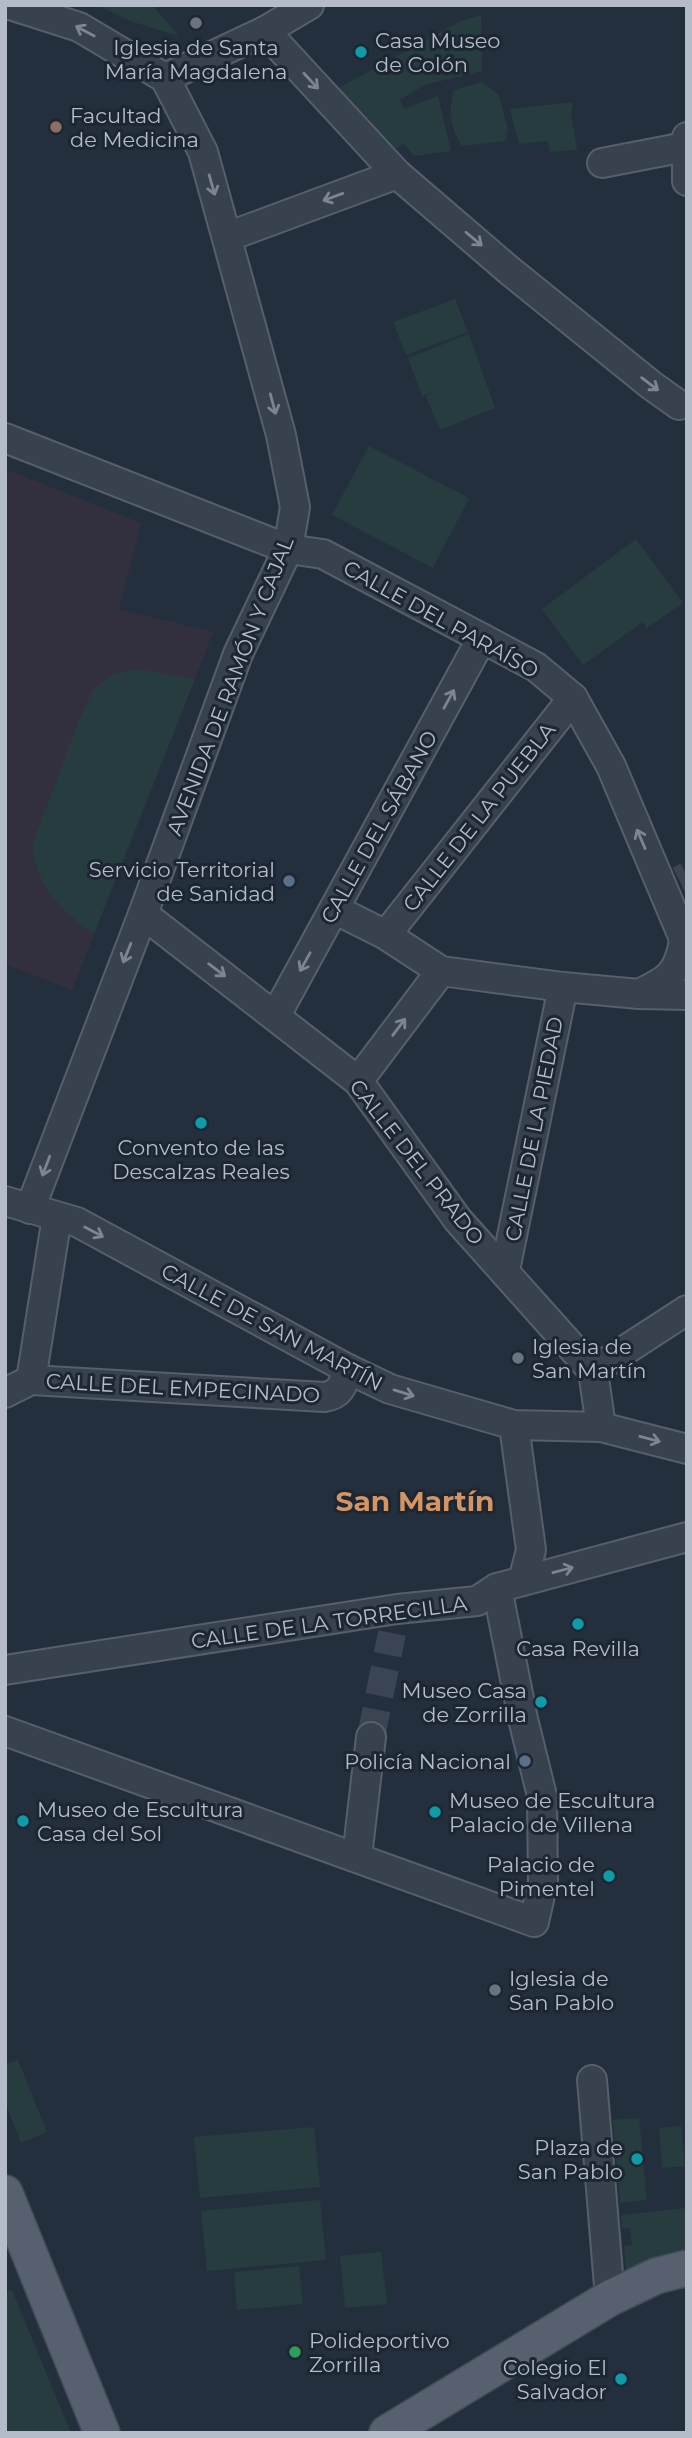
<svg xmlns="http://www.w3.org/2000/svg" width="692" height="2438" font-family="Montserrat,sans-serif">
  <rect width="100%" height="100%" fill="#242f3e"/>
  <!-- medical -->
  <path fill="#32303f" d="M5,469l136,54 -22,86 94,23 -141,358 -67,-26z"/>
  <!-- green -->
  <g fill="#263c3f">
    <path d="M97,5h55l27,31 -49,-15z"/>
    <path d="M481,15l1,56 -58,14 -24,15 4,9 34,-13 13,55 -37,5 -11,-13 -7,6 -59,-60 124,-68z"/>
    <path d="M482,82l17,13 9,35 -3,11 -43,5c-12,-17 -14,-37 -8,-56z"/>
    <path d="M573,102l-2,12 6,36 -27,2 -3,-11 -28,3 -9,-35z"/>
    <path d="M455,299l13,33 -62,23 -13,-33z"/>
    <path d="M469,334l26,74 -55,22 -14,-34 8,-4 -12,4 -14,-38z"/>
    <path d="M369,446l100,52 -36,70 -101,-53z"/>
    <path d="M636,539l47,64 -36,25 -4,-6 -60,43 -41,-56z"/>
    <path d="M136,669l59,10 -101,255c-31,-22 -58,-48 -62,-88l47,-126 14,-30 20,-16z"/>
    <path d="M18,2060l29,72 -26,11 -16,-41v-38z"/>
    <path d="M639,2118l8,82 -27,3 -7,-83z"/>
    <path d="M681,2126l4,40 -23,2 -3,-40z"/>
    <path d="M314,2127l6,60 -120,11 -6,-61z"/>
    <path d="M320,2200l6,60 -119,11 -6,-60z"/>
    <path d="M687,2208v40l-61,22 -2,-24 8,-1 -2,-17h-8l-1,-13z"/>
    <path d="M381,2252l6,52 -42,4 -5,-52z"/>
    <path d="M299,2266l4,38 -66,6 -3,-38z"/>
    <path d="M12,2290l59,143h-64l-2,-141z"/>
  </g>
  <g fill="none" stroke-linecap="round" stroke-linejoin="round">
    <!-- minor-tunnel -->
    <g stroke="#3a4453" stroke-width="28" stroke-dasharray="28 14" stroke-linecap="butt">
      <path d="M679,880l8,-4"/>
      <path d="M371,1737l21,-104"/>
    </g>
    <defs>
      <g id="minor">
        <path d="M10,5l69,22 86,51 38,74 78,283 14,72 -7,42 -50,105 -95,260 -113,295"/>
        <path d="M265,31l132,143 113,97 141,114 28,20"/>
        <path d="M165,78l100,-47 44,-26"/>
        <path d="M687,137v44"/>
        <path d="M602,163l83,-16"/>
        <path d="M227,237l170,-63"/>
        <path d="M5,438l283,111 35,5 213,113 37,31 38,68 76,180"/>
        <path d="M334,909l52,26 55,36 122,16 76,7 48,1"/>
        <path d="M143,914l215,167 100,139 135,151 8,56"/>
        <path d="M386,935l187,-237"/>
        <path d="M639,994c29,-14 39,-19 45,-53"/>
        <path d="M276,1015l206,-377"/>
        <path d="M358,1081l83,-110"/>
        <path d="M5,1201l72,21 271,147 42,20 124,36 87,2 86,22"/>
        <path d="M505,1270l58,-283"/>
        <path d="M593,1371l94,-61"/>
        <path d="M31,1380l26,-163"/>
        <path d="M5,1393l26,-13 293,17c17,-2 19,-13 24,-28"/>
        <path d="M514,1425l17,125 -8,31"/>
        <path d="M5,1670l392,-61 80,-8 20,-13 190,-51"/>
        <path d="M5,1731l529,191 9,-40 -1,-86 -19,-77 -26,-131"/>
        <path d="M357,1857l14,-120"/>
        <path d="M592,2080l18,218"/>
      </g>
      <g id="major">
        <path d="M5,2193l97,240"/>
        <path d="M387,2433l223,-135 46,-22 31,-8"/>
      </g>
    </defs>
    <!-- minor casing -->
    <use href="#minor" stroke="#565f6c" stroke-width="32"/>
    <!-- major casing -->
    <use href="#major" stroke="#414a57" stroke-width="38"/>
    <!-- minor -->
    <use href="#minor" stroke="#38414e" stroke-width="28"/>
    <!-- major -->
    <use href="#major" stroke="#56606e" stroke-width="35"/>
  </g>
  <!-- one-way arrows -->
  <defs><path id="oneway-shaft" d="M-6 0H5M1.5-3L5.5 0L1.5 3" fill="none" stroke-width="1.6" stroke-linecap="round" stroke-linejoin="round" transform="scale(1.75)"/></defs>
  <g stroke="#7c8592">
    <use href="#oneway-shaft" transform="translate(85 31) rotate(-152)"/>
    <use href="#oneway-shaft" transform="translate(311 81) rotate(47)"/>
    <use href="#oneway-shaft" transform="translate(212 185) rotate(74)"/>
    <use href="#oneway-shaft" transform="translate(333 197) rotate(160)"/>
    <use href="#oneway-shaft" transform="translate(474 239) rotate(40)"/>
    <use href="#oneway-shaft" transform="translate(650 384) rotate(37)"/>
    <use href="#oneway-shaft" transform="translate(273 404) rotate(75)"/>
    <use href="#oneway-shaft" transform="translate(449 699) rotate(-61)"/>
    <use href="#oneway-shaft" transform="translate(641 839) rotate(-113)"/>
    <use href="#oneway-shaft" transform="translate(127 953) rotate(112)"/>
    <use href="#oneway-shaft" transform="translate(305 962) rotate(119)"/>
    <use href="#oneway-shaft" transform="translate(217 970) rotate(37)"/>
    <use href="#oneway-shaft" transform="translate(399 1027) rotate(-53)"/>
    <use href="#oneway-shaft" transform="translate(46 1166) rotate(111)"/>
    <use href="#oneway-shaft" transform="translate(94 1232) rotate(28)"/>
    <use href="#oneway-shaft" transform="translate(404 1393) rotate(17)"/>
    <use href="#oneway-shaft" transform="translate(650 1439) rotate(15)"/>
    <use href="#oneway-shaft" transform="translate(563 1570) rotate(-15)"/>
  </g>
  <!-- markers -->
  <g fill="#6b7280" stroke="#1d2633" stroke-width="2.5">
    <circle cx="196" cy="23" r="7"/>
    <circle cx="518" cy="1358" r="7"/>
    <circle cx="495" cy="1990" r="7"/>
  </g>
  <g fill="#0f9aa8" stroke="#1d2633" stroke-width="2.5">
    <circle cx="361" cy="52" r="7"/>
    <circle cx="201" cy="1123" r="7"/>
    <circle cx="578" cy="1624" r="7"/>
    <circle cx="541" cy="1702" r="7"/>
    <circle cx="435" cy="1812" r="7"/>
    <circle cx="23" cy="1821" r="7"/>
    <circle cx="609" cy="1876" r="7"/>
    <circle cx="637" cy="2159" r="7"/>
    <circle cx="621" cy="2379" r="7"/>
  </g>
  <circle fill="#8d6e63" stroke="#1d2633" stroke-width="2.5" cx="56" cy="127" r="7"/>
  <g fill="#5c6f8a" stroke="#1d2633" stroke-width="2.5">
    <circle cx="289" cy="881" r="7"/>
    <circle cx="525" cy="1761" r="7"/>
  </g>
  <circle fill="#2e9e5b" stroke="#1d2633" stroke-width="2.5" cx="295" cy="2352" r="7"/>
  <g text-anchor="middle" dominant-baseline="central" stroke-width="6" stroke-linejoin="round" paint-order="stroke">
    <!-- poi labels -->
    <g font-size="21" fill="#b4bcc9" stroke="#1d2633" text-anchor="start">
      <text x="375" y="40">Casa Museo<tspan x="375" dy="24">de Colón</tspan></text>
      <text x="196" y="47" text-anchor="middle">Iglesia de Santa<tspan x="196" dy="24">María Magdalena</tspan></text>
      <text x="70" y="115">Facultad<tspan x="70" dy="24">de Medicina</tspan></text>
      <text x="275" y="869" text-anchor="end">Servicio Territorial<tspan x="275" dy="24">de Sanidad</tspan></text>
      <text x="201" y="1147" text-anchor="middle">Convento de las<tspan x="201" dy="24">Descalzas Reales</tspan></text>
      <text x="532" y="1346">Iglesia de<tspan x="532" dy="24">San Martín</tspan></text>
      <text x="578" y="1648" text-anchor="middle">Casa Revilla</text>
      <text x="527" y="1690" text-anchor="end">Museo Casa<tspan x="527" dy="24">de Zorrilla</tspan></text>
      <text x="511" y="1761" text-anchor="end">Policía Nacional</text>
      <text x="449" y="1800">Museo de Escultura<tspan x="449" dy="24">Palacio de Villena</tspan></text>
      <text x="37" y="1809">Museo de Escultura<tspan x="37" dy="24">Casa del Sol</tspan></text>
      <text x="595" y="1864" text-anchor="end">Palacio de<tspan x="595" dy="24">Pimentel</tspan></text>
      <text x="509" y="1978">Iglesia de<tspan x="509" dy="24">San Pablo</tspan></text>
      <text x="623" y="2147" text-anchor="end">Plaza de<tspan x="623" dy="24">San Pablo</tspan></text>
      <text x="309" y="2340">Polideportivo<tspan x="309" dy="24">Zorrilla</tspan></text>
      <text x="607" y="2367" text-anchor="end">Colegio El<tspan x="607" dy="24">Salvador</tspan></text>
    </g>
    <!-- street labels -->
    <g font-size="21" fill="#b4bcc9" stroke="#1d2633">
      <text transform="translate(441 619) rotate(29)">CALLE DEL PARAÍSO</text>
      <text transform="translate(230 686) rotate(-69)">AVENIDA DE RAMÓN Y CAJAL</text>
      <text transform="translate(479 817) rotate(-52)">CALLE DE LA PUEBLA</text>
      <text transform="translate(379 827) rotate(-61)">CALLE DEL SÁBANO</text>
      <text transform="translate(534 1129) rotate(-79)">CALLE DE LA PIEDAD</text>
      <text transform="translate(417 1162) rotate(52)">CALLE DEL PRADO</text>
      <text transform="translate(272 1327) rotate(28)">CALLE DE SAN MARTÍN</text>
      <text transform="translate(183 1388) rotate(3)">CALLE DEL EMPECINADO</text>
      <text transform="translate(329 1622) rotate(-8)">CALLE DE LA TORRECILLA</text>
    </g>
    <!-- district labels -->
    <g font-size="28" font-weight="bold" fill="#d59563" stroke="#1d2633">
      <text x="415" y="1501">San Martín</text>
    </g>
  </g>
  <!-- border -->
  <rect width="692" height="2438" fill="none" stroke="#b4bcc9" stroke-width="14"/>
</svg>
